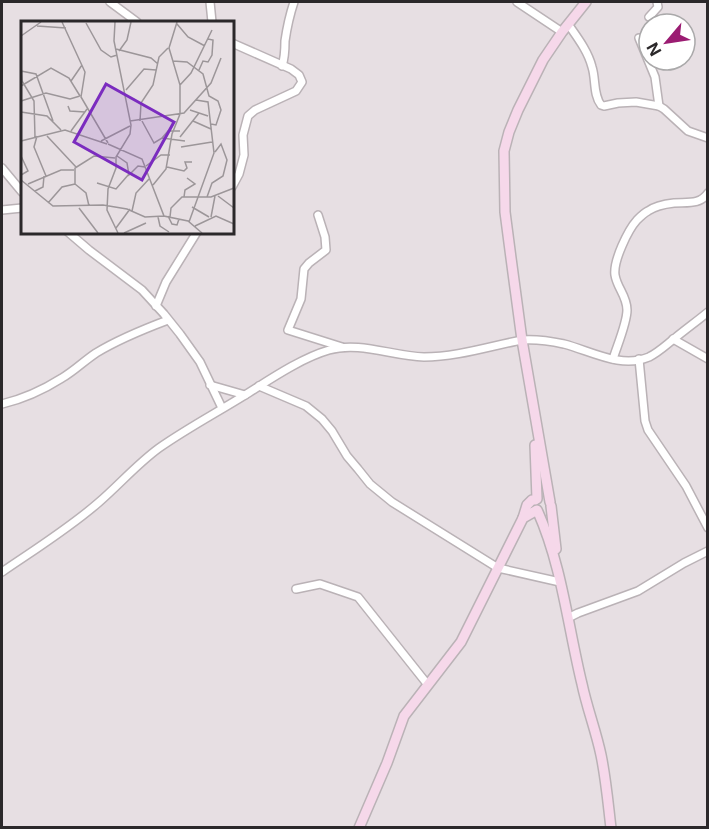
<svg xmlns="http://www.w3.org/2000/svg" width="709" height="829" font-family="Inter,sans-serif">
  <rect width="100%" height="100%" fill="#e7dfe3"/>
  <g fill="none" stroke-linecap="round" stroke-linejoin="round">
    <defs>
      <g id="street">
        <path d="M110,2l27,20"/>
        <path d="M210,2l2,20"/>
        <path d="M517,2l45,30"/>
        <path d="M649,17l9,-10 -1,-5"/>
        <path d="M568,24c9,13 20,27 24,43 4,12 1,28 9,38l3,1 14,-3 18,-1 23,4 5,3 24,22 20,7"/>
        <path d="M639,38l16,39 4,29"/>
        <path d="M232,43l59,26 8,6 3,7 -6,9 -41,19 -7,6 -5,19 1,20 -5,19 -7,13"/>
        <path d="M282,66c3,-9 3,-16 3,-25 2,-14 5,-27 9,-39"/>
        <path d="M2,168l20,24"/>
        <path d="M2,210l20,-2"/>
        <path d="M318,215l7,22 1,13 -17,13 -5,6 -3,30 -13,31 54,17"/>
        <path d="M68,232l21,18 53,40 22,24 16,20 20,28 22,46"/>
        <path d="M156,306l10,-24 31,-50"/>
        <path d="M673,339l35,20"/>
        <path d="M613,359c4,-13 14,-36 14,-49 0,-14 -10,-22 -12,-35 -2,-14 13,-45 22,-55 3,-3 7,-7 11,-9 7,-5 17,-7 26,-8 13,-1 26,2 34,-10"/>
        <path d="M639,359l6,62 3,9 38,56 22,42"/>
        <path d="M210,385l35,10"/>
        <path d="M259,386l47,20 16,13 10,12 15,25 11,13 12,15 22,18 106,66 62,14"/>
        <path d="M2,404c21,-5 41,-14 60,-26 12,-7 22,-17 34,-25 23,-14 48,-24 72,-33"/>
        <path d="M2,572c32,-22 66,-43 96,-69 21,-18 39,-39 61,-55 27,-19 57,-35 86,-53 24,-15 56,-37 84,-45 30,-9 63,6 95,7 33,0 66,-11 98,-17 15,-1 28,1 42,4 27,7 57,25 85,13 10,-5 17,-12 26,-19 11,-9 22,-17 33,-26"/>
        <path d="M296,589l24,-5 38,13 70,88"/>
        <path d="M568,618l10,-5 60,-22 46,-28 24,-12"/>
      </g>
      <g id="secondary">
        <path d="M535,445l2,54"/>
        <path d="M550,502l-28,-162 -11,-82 -6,-46 -1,-61 5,-19 9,-22 25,-50 19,-28 24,-30"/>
        <path d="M551,506l5,43"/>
        <path d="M538,512c24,54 30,115 44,172 5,24 14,47 19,71 5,24 7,48 10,73"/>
        <path d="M523,518l4,-13 5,-5h3"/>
        <path d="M359,828l28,-65 17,-47 57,-74 62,-124 14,-8"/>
      </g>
    </defs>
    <!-- street casing -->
    <use href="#street" stroke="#bab2b6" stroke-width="10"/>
    <!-- secondary casing -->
    <use href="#secondary" stroke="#bab2b6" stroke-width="12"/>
    <!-- street -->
    <use href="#street" stroke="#fff" stroke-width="7"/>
    <!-- secondary -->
    <use href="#secondary" stroke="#f6d8ea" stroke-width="9"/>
  </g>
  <!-- overview -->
  <g transform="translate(21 21)">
    <rect width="213" height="213" fill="#e7dfe3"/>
    <path fill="none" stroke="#9c9699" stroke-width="1.5" d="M41,1l23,50 -4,25 27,46M94,1l-1,19 17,84 -1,9 -14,23v11l-8,21 -1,21 11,23M65,2l15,27 10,7 6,-2M156,3l11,13 17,9M16,5l29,2M0,15l20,-14M95,28l35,9 7,6M98,30l8,-11 4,-18M152,40l14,1 16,12 6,22 9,5 3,9 -5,15 -5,-1M0,43l1,17 12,20 1,36M178,49l4,-9 5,1 4,-7 1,-15 -5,-1M0,50l15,3 17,47M50,60l11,-16M159,64l11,-12 21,-43M0,65l30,-18 18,10 11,18M105,69l18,-21 12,1M0,80l25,-8 24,6 10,-3M47,85l2,5 15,1M169,89l18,6M0,91l26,4 14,14M109,100l54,-8 27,-30 10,-25M119,100l1,-18 12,-18 6,-28 9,-9M121,100l12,22 8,-5 23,3M172,100l18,8M50,110l16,-22M16,115l-3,11 12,29M26,115l29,31M159,116l19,-24M141,117l6,-7h12M0,120l44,-11 42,14M80,120l29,-15M87,123l34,15 22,57 24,5 14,12M160,126l31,-5M0,135l7,15 -7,4M96,135l10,7 2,12 9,-9 7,1M125,145l15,-11h9M146,146l17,4 3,-3 -2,-6h7M0,159l32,26 50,-1 24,4 18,8 19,-1M76,162l19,6 13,-15M7,163l33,-14h13M132,164l13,-16 6,-35 8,-20v-29l-11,-37 8,-26M213,167v-19M14,170l8,-4 1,-11M197,175l16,12M163,176l1,-7 10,-6 -8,-6M186,176l5,-14 11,-7 4,-16 -6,-16 -6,8M27,182l14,-16 13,-3M68,185l-3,-13 -11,-9v-16l19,-12 21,2M171,186l17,10M58,187l19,25M111,190l4,-18 13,-14M147,195l4,8 5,1 2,-6M137,196l2,9 9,6M149,196l1,-9 11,-11h29l23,-9M190,196l4,-21M168,201l25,-69 -6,-51 -12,-2M174,205l21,-10 18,8M95,207l14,-19M103,212l22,-10"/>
    <path fill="#7b2cbf" fill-opacity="0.15" stroke="#7b2cbf" stroke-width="3" d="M85,63l68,38 -32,58 -68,-38z"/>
    <rect width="213" height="213" fill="none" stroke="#2b282a" stroke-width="3"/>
  </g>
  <!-- border -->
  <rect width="709" height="829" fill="none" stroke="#2b282a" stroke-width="6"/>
  <!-- north arrow -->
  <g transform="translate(667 42) rotate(241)"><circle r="28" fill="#ffffff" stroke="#aaa9aa" stroke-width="1.5"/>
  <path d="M0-4.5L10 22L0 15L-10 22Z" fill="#9b1c72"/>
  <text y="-9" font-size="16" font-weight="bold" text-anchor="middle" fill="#2b282a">N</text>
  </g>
</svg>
